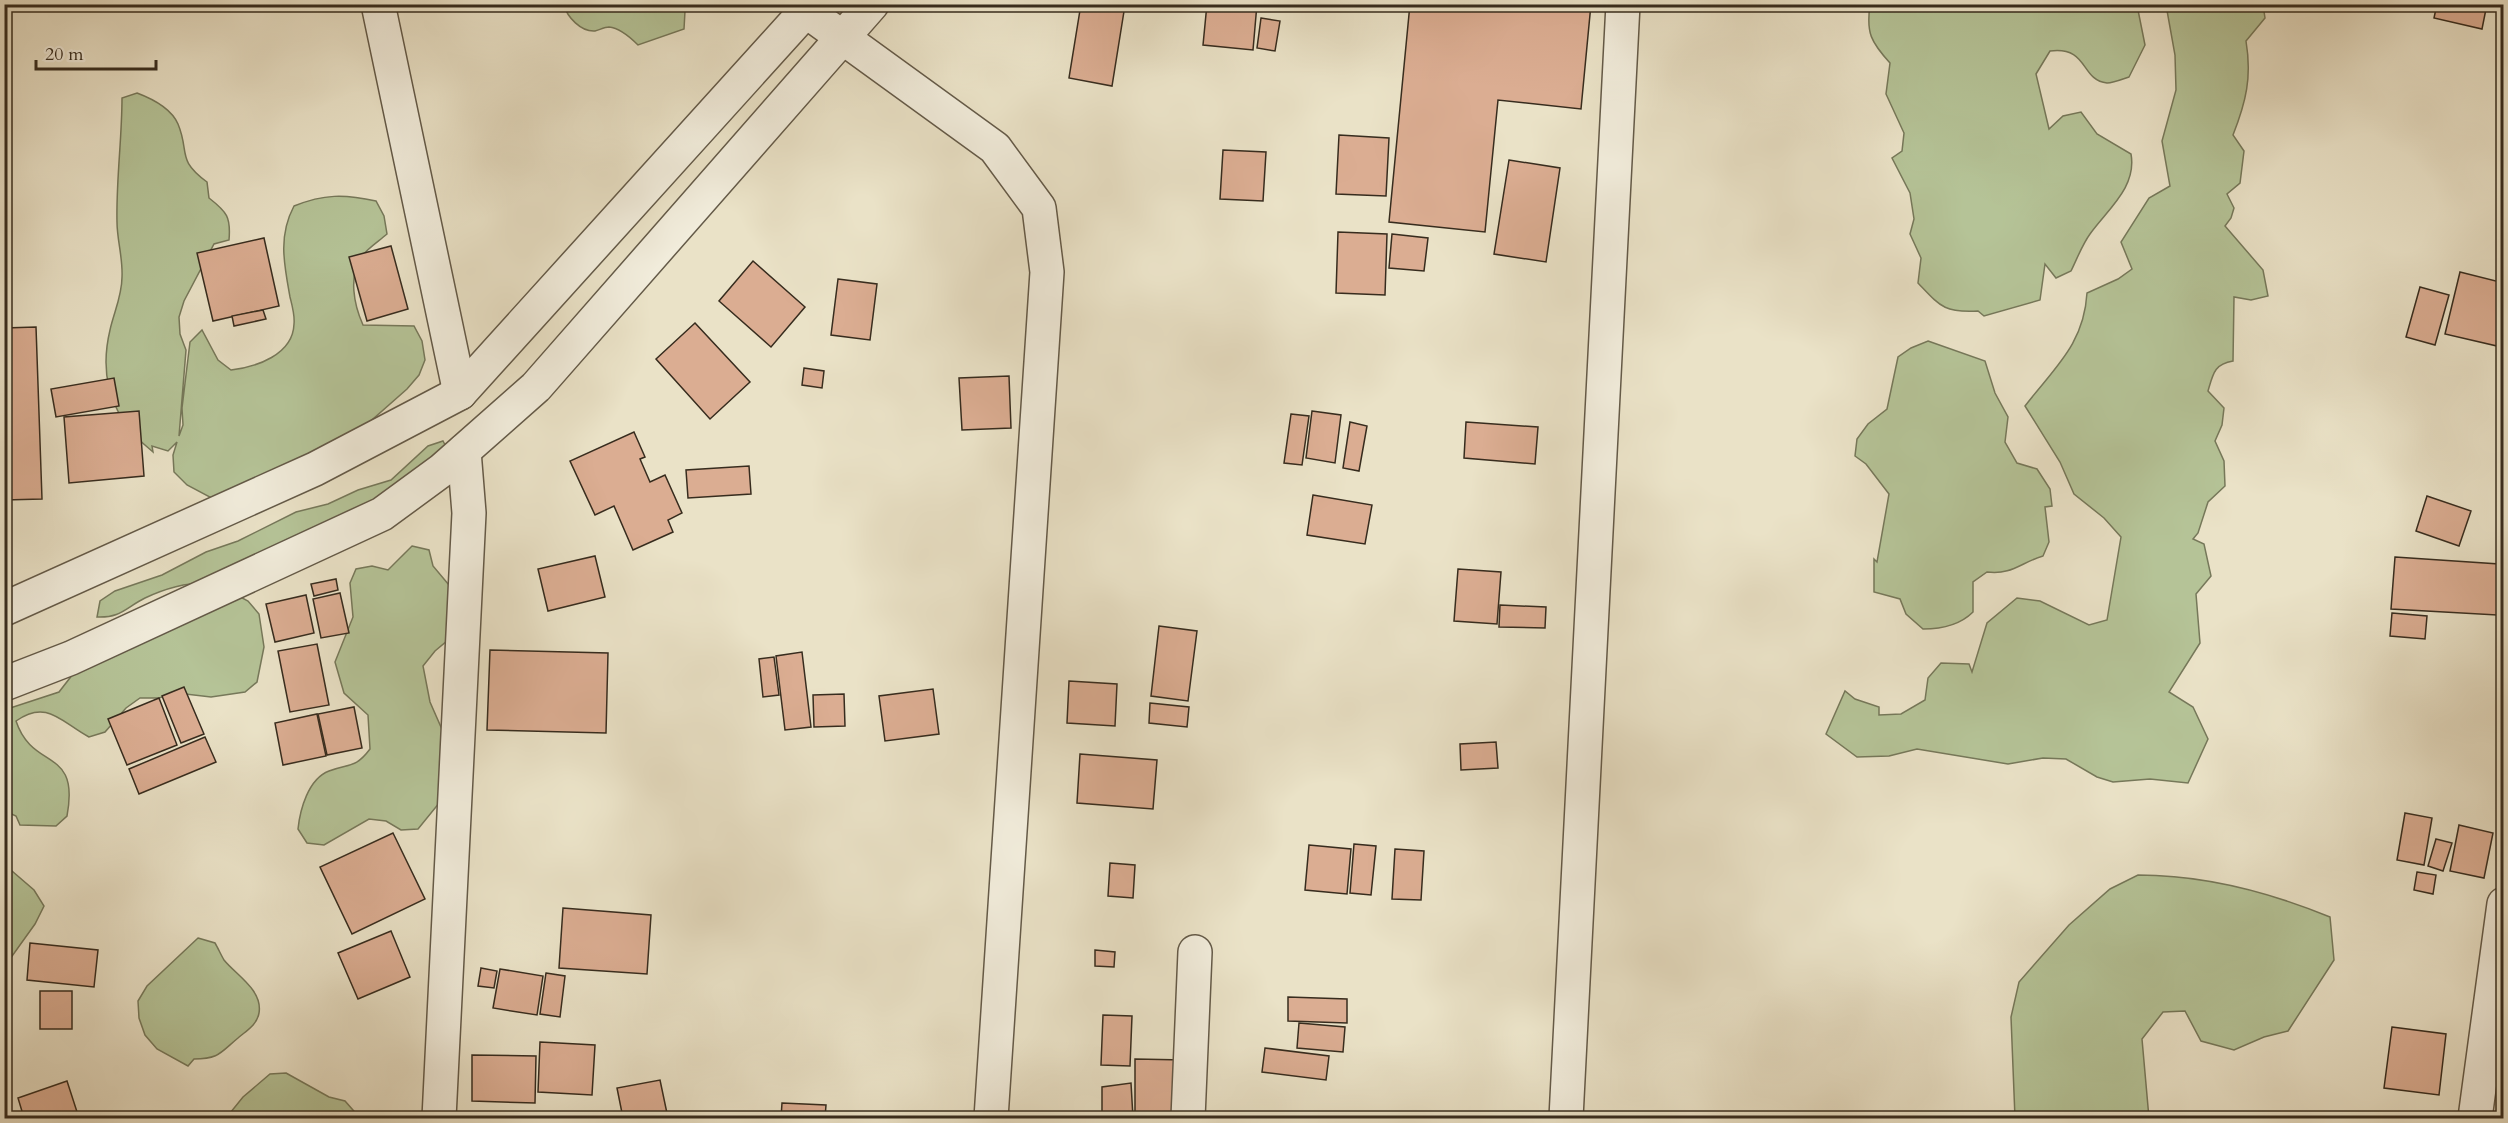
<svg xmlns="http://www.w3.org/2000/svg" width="2508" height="1123" font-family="Cardo,serif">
  <rect width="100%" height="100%" fill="#eae2c7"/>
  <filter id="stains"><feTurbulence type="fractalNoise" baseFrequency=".00333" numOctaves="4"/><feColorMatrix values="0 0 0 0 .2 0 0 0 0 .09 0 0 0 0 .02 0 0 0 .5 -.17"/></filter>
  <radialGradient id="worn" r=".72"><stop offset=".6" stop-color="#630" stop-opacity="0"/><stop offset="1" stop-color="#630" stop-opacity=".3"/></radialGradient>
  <!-- green -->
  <g fill="#b5c397" stroke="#76785a" stroke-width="1.5">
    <path d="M564,5h117l4,6 -1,18 -46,16c-7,-7 -18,-17 -29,-18 -4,0 -10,3 -14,4 -14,1 -28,-14 -31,-26z"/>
    <path d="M1870,5h267l8,40 -16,32c-6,2 -16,6 -22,6 -27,-3 -18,-37 -57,-32l-14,23 13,55 14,-13 18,-4 16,22 34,20c6,33 -23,55 -41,80 -8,11 -13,25 -19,37l-15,7 -11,-14 -5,36 -56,16 -6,-5c-34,2 -38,-5 -60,-28l3,-25 -11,-24 4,-15 -4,-26 -18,-35 10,-7 2,-18 -18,-39 4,-31c-19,-21 -24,-30 -20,-58z"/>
    <path d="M2166,5h97l2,13 -19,23c6,36 0,61 -13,94l11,16 -4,32 -13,11 7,14 -3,10 -6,8 38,44 5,26 -17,4 -17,-3 -1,64c-19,3 -20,13 -25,30l16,17 -2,17 -7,16 9,20 1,25 -17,16 -10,31 -5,6 11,5 7,32 -15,18 4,49 -31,49 24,15 15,32 -20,44 -38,-4 -37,3 -16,-5 -31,-18 -23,-1 -35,6 -91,-15 -28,7 -32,1 -31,-23 19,-43 10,8 24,8v8l22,-1 24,-14 3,-22 13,-15 28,1 3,8 15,-49 30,-25 23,3 49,24 18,-5 14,-83 -17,-19 -30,-24 -14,-32 -35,-56c30,-39 59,-62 62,-113l31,-14 14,-10 -11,-27 28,-44 21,-12 -8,-45 14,-51 -1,-35z"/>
    <path d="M137,93c16,6 34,15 41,31 12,29 -2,35 29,58l2,16c18,14 22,19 20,42l-15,4 -30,57 -5,16 1,17 6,16 -7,86 4,-11 -1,-17 8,-66 12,-12 16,30 13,10c25,-3 62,-15 63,-46 1,-9 -2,-19 -4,-27 -6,-33 -12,-61 4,-91 30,-12 50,-12 82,-5l8,15 3,18c-8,7 -19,14 -25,22 -14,20 -8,49 1,69l51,1 8,15 3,19 -6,15 -12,14 -50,44 -138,69 -32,-17 -13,-13 -1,-17 4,-13 -9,9 -16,-5 1,6c-39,-31 -55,-72 -43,-122 4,-18 12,-34 12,-53 1,-19 -5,-37 -5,-55 -1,-41 5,-83 5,-124z"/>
    <path d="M1928,341l57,20 10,32 13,24 -3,25 12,21 20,6 13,20 2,17 -7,1 4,35 -6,14c-23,7 -31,19 -56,16l-14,10v30c-13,13 -31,17 -50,17l-17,-15 -6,-15 -26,-7v-33l3,3 12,-68 -23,-30 -11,-8 2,-17 11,-15 19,-15 11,-52 13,-9z"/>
    <path d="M443,441l8,15 -9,14 -237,113c-20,0 -41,6 -60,15 -20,10 -24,20 -48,19l3,-16 15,-10 47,-16 44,-23 32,-11 58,-29 32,-8 30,-14 33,-10 37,-34z"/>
    <path d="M412,546l17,4 4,16 21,25 -6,49 -13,11 -12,15 7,36 14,32 -4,68 -22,27 -17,1 -15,-9 -17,-2 -45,26 -17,-2 -9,-14c2,-19 10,-50 31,-58 20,-8 26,-2 41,-22l-2,-34 -24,-22 -9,-31 18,-45 -3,-34 6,-14 16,-3 16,4z"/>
    <path d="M233,593l15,8 11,13 5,33 -7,35 -12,10 -34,5 -34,-4 -18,5h-19l-14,10 -21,24 -16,5c-28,-15 -42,-38 -73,-16 17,51 64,25 51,95l-11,10 -36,-1 -4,-9 -11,-5 -1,-101 55,-18 21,-27 82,-31z"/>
    <path d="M5,865l29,25 10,16 -9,18 -30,42z"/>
    <path d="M2138,875c66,0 131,17 192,42l4,43 -46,71 -24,6 -30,13 -33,-9 -16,-30 -22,1 -21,27 7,79h-134l-4,-101 8,-35 50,-57 41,-36z"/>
    <path d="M198,938l17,5c3,5 6,12 9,17 12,15 39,30 35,53 -2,12 -13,18 -21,25 -18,15 -19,21 -44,21l-6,7 -31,-17 -12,-14 -6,-17 -1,-17 9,-15z"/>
    <path d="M286,1073l43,24 16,4 15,17h-134l17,-21 27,-23z"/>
  </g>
  <!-- building -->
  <g fill="#dbad92" stroke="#372c1e" stroke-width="1.5">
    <path d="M1081,4l44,1 -13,81 -43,-8z"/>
    <path d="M1207,4h50l-4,46 -50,-5z"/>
    <path d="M1410,4h181l-10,105 -83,-9 -13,132 -96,-10z"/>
    <path d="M2437,4h50l-5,25 -48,-11z"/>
    <path d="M1261,18l19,3 -5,30 -18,-3z"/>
    <path d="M1339,135l50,3 -3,58 -50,-2z"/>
    <path d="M1223,150l43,2 -3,49 -43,-2z"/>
    <path d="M1509,160l51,8 -14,94 -52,-8z"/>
    <path d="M1338,232l49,2 -2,61 -49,-2z"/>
    <path d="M1392,234l36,4 -4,33 -35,-3z"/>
    <path d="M264,238l15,68 -66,15 -16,-68z"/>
    <path d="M391,246l17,63 -41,12 -18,-64z"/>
    <path d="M753,261l52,46 -34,40 -52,-46z"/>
    <path d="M2460,272l44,11v35l-7,28 -52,-12z"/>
    <path d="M838,279l39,5 -7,56 -39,-5z"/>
    <path d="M2420,287l29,8 -14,50 -29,-8z"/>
    <path d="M263,310l3,9 -32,7 -2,-10z"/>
    <path d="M695,323l55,59 -40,37 -54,-60z"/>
    <path d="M36,327l6,172 -38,1v-172z"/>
    <path d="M804,368l20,3 -2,17 -20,-3z"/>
    <path d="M1009,376l2,52 -49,2 -3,-52z"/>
    <path d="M114,378l5,28 -63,11 -5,-28z"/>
    <path d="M139,411l5,65 -75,7 -5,-66z"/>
    <path d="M1312,411l29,4 -6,48 -29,-5z"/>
    <path d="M1291,414l18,2 -7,49 -18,-2z"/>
    <path d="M1350,422l17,4 -8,45 -16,-3z"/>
    <path d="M1466,422l72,5 -3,37 -71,-6z"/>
    <path d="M634,432l11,25 -5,2 10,23 15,-7 17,38 -14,7 5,12 -40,18 -19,-44 -19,9 -25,-54z"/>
    <path d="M749,466l2,28 -63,4 -2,-28z"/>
    <path d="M1313,495l59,10 -7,39 -58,-9z"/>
    <path d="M2427,496l44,15 -12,35 -43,-15z"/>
    <path d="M595,556l10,41 -57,14 -10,-42z"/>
    <path d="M2395,557l104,7 -2,51 -106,-6z"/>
    <path d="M1458,569l43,3 -4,52 -43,-3z"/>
    <path d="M336,579l2,11 -24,6 -3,-12z"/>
    <path d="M340,593l9,40 -28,5 -8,-39z"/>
    <path d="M306,595l8,38 -39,9 -9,-38z"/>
    <path d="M1500,605l46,2 -1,21 -46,-1z"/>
    <path d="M2392,613l35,3 -2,23 -35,-3z"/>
    <path d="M1159,626l38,5 -9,70 -37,-5z"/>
    <path d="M317,644l12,61 -39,7 -12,-61z"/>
    <path d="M490,650l118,3 -2,80 -119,-3z"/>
    <path d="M802,652l9,75 -26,3 -9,-74z"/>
    <path d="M774,657l5,38 -16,2 -4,-38z"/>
    <path d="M1069,681l48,3 -2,42 -48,-3z"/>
    <path d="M184,687l20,47 -23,9 -19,-47z"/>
    <path d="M933,689l6,45 -54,7 -6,-45z"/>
    <path d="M844,694l1,32 -31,1 -1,-32z"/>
    <path d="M159,698l18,47 -50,20 -19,-46z"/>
    <path d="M1150,703l39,4 -2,20 -38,-4z"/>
    <path d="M354,707l8,41 -35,7 -9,-41z"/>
    <path d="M317,714l9,42 -43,9 -8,-42z"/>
    <path d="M205,737l11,25 -77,32 -10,-25z"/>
    <path d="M1496,742l2,26 -37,2 -1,-26z"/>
    <path d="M1080,754l77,6 -4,49 -76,-6z"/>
    <path d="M2405,813l27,5 -8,47 -27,-5z"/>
    <path d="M2459,825l34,8 -9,45 -34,-7z"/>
    <path d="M393,833l32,66 -73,35 -32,-67z"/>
    <path d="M2436,839l16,4 -9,28 -15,-5z"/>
    <path d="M1354,844l22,2 -5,49 -21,-2z"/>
    <path d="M1309,845l42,4 -4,45 -42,-4z"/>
    <path d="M1395,849l29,2 -3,49 -29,-1z"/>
    <path d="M1110,863l25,2 -2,33 -25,-2z"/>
    <path d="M2417,872l19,3 -3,19 -19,-4z"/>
    <path d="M563,908l88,7 -4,59 -88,-6z"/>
    <path d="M391,931l19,46 -52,22 -20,-46z"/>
    <path d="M30,943l68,7 -4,37 -67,-7z"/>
    <path d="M1095,950l20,2 -1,15 -19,-1z"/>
    <path d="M481,968l16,3 -3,17 -16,-2z"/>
    <path d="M500,969l43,7 -6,39 -44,-7z"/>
    <path d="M546,973l19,3 -5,41 -20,-3z"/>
    <rect x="40" y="991" width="32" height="38"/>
    <path d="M1288,997l59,2v24l-59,-2z"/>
    <path d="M1103,1015l29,1 -2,50 -29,-1z"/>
    <path d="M1299,1023l46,4 -2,25 -46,-4z"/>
    <path d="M2392,1027l54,7 -7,61 -55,-7z"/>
    <path d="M540,1042l55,3 -3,50 -54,-3z"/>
    <path d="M1265,1048l64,8 -3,24 -64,-8z"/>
    <path d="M472,1055l64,1 -1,47 -63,-2z"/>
    <path d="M1135,1059l49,1 -1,53 -48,-1z"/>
    <path d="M660,1080l8,38h-45l-6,-30z"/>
    <path d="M67,1081l12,37h-55l-6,-20z"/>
    <path d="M1131,1083l2,35h-31v-31z"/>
    <path d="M782,1103l44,2 -1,13h-44z"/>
    <path d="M1255,1114l43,1v3h-43z"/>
    <rect x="538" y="1117" width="78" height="1"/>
  </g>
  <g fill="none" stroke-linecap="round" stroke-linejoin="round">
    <defs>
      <g id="minor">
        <path d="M378,4l82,389"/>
        <path d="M806,11l189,137 44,60 8,64 -56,846"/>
        <path d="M4,609l311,-140 145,-76 352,-389"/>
        <path d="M4,684l67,-26 311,-144 60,-44 94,-83 336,-383"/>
        <path d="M439,1118l30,-605 -5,-62"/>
        <path d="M1188,1118l7,-166"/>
        <path d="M1566,1118l57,-1114"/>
        <path d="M2475,1118l29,-214"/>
      </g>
    </defs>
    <!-- minor casing -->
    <use href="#minor" stroke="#645a48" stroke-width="36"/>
    <!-- minor -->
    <use href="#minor" stroke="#f1ecdb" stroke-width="33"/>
  </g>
  <!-- margin -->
  <rect width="2508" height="1123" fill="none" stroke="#eae2c7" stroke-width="24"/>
  <rect x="6" y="6" width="2496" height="1111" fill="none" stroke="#372c1e" stroke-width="3"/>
  <rect x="12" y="12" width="2484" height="1099" fill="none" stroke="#372c1e" stroke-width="1.5"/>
  <!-- scale -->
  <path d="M36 60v9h120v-9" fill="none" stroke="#372c1e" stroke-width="3"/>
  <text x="45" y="60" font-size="18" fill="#372c1e" stroke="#f1ecdb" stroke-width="4.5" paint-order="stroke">20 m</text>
  <rect width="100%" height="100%" filter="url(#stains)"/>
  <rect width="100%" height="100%" fill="url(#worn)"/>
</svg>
